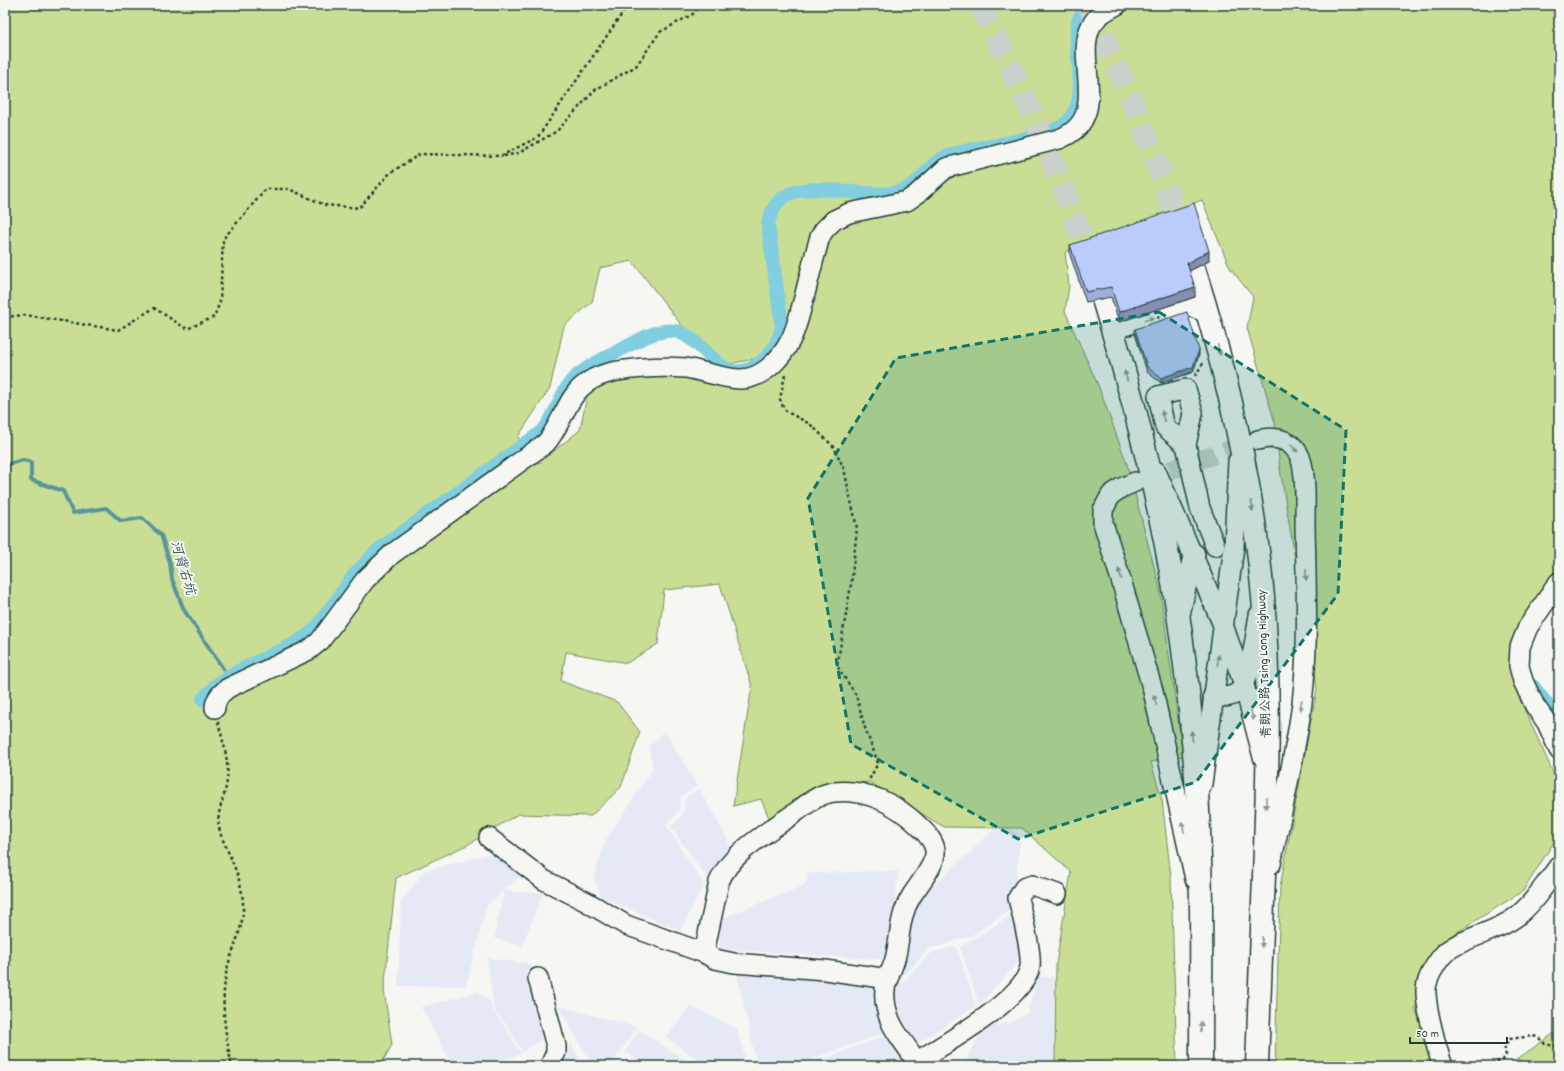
<svg xmlns="http://www.w3.org/2000/svg" width="1564" height="1071" font-family="Dekko,'LXGW WenKai TC',sans-serif">
  <rect width="100%" height="100%" fill="#f6f6f2"/>
  <filter id="ink" filterUnits="userSpaceOnUse"><feTurbulence type="fractalNoise" baseFrequency=".025" numOctaves="2"/><feDisplacementMap in="SourceGraphic" scale="8" xChannelSelector="R" yChannelSelector="G"/><feConvolveMatrix kernelMatrix="1 2 1 2 8 2 1 2 1" color-interpolation-filters="sRGB"/></filter>
  <g filter="url(#ink)">
    <!-- built -->
    <g fill="#e4e9f5">
      <path d="M664,731l34,55 -17,10 -2,16 -13,13 38,60 -24,46 -79,-34 -7,-20 12,-37 47,-71 -4,-23z"/>
      <path d="M699,789l29,51 2,17 -23,21 -36,-51 11,-12 3,-17z"/>
      <path d="M1004,820l16,18 -7,70 -42,28 -42,13 -35,37 20,-82z"/>
      <path d="M495,853l27,22 -35,30 -21,81h-68l3,-83 23,-32z"/>
      <path d="M898,871l-8,89 -171,-11 3,-31 84,-33 1,-12z"/>
      <path d="M504,891l39,2 -21,53 -28,-8z"/>
      <path d="M1012,915l11,42 -44,48 -19,-58z"/>
      <path d="M956,946l20,60 -57,36 -26,-35 -1,-14 39,-40z"/>
      <path d="M487,958l40,5 7,6 4,32 -6,6 17,28 -27,17 -16,-28 -12,-14z"/>
      <path d="M736,968l140,17 10,47 -93,34h-36z"/>
      <path d="M1038,976l29,3 -1,87h-94l-7,-3 19,-37 27,-3 16,-10z"/>
      <path d="M478,992l12,9 2,8 11,15 18,30 -36,12h-32l-32,-59z"/>
      <path d="M558,1006l79,21 -26,39h-18z"/>
      <path d="M690,1006l47,23 8,28 -10,9h-28l-41,-29z"/>
      <path d="M639,1030l45,29 -5,7h-33l-21,-14z"/>
      <path d="M888,1035l16,31h-99z"/>
      <path d="M570,1043l14,23h-19z"/>
    </g>
    <!-- green -->
    <g fill="#c9de94" stroke="#748e64" fill-rule="evenodd">
      <path d="M5,5h1554v576l-41,53 -3,54 40,89 4,28v29l-36,57 -85,53 -23,64 21,58h-161l5,-179 37,-198 -37,-220 -5,-46 -28,-95 6,-31 -23,-29 -28,-68 -137,52 4,34 -4,25 33,74 29,79 33,125 23,167 -32,6 11,38 9,77 6,189h-122l1,-102 15,-92 -49,-44 -78,-1 -75,-45 -53,4 -42,44 -13,-31 -28,7 19,-120 -32,-102 -56,6 -6,54 -31,19 -61,-11 -5,29 56,21 23,30 -19,55 -30,29 -73,-2 -49,30 -73,34 -12,112 8,55 -12,21h-375zM632,261l51,66 46,37 24,-5 2,28 -122,-20 -45,24 -8,39 -41,33 -21,-26 32,-49 14,-62 28,-24 8,-34z"/>
      <path d="M1559,1030v36h-28l-14,-7z"/>
    </g>
    <g fill="none" stroke-linecap="round" stroke-linejoin="round">
      <!-- stream -->
      <path stroke="#59949b" stroke-width="4" d="M5,465l18,-5 8,2v18l32,11 10,22 33,-5 15,13 21,-3 19,17 9,28 2,16 12,31 44,66"/>
      <!-- canal -->
      <g stroke="#80cedf" stroke-width="14">
        <path d="M1533,686l26,35"/>
        <path d="M203,699l11,-12 14,-11 66,-32 13,-8 10,-9 38,-53 22,-23 166,-120c12,-14 16,-33 27,-48 10,-15 55,-35 73,-45 11,-5 24,-10 36,-6 29,10 44,61 83,29 10,-8 17,-20 20,-34l-14,-102c11,-67 101,-15 140,-37 16,-8 22,-26 39,-32 30,-12 105,-14 123,-37 15,-19 9,-50 7,-73 0,-9 -1,-18 2,-27 3,-7 9,-11 15,-14"/>
      </g>
      <!-- minor-tunnel -->
      <path stroke="#cbd1cc" stroke-width="19" stroke-dasharray="19 10" stroke-linecap="butt" d="M1142,480l113,-39"/>
      <!-- highway-tunnel -->
      <g stroke="#cbd1cc" stroke-width="22" stroke-dasharray="22 11" stroke-linecap="butt">
        <path d="M979,5c45,84 83,173 114,263"/>
        <path d="M1088,5c37,76 69,154 96,234"/>
      </g>
      <defs>
        <g id="minor">
          <path d="M1114,335l7,-8 68,-21 19,7"/>
          <path d="M1258,440c15,-4 31,-2 40,13 9,14 7,53 7,71 1,60 4,120 -3,179 -7,54 -20,108 -31,161"/>
          <path d="M1186,445l-21,-18 -7,-31 28,-7 7,24 -7,32 14,63 15,38"/>
          <path d="M1156,471l67,154 21,60 19,72"/>
          <path d="M1135,482l-14,6 -10,7 -8,15v13l18,57 32,111 42,188"/>
          <path d="M1559,582l-31,45 -8,20 -1,19 4,15 12,25 12,17 12,27"/>
          <path d="M1180,615l13,-59 2,-2"/>
          <path d="M1213,696c7,1 15,2 22,-2 15,-7 21,-62 24,-79"/>
          <path d="M215,708c0,-9 6,-15 13,-20l81,-38 11,-9 45,-61 27,-26 154,-111c16,-18 21,-48 42,-61 16,-11 37,-12 55,-14 14,-1 29,-1 43,0 17,3 35,10 53,11 22,1 42,-20 51,-38 7,-13 10,-29 14,-43 5,-20 10,-41 16,-61l4,-7 10,-10 15,-7 58,-12 10,-7 29,-26 113,-29c53,-20 15,-79 32,-113 6,-11 16,-16 26,-21"/>
          <path d="M1202,784l32,-237 4,-86"/>
          <path d="M489,838l55,42 43,22 39,23 78,28 11,6 19,4 91,7 64,9"/>
          <path d="M704,953l15,-71c11,-28 46,-48 70,-65 14,-9 27,-23 45,-25 32,-4 64,13 86,35 6,6 14,14 15,23 2,13 -16,34 -23,45 -13,21 -11,37 -16,60 -2,12 -10,23 -11,35 -1,10 1,20 5,30 6,16 21,29 28,46"/>
          <path d="M538,978l18,68v6l-6,14"/>
          <path d="M916,1062c28,-18 108,-62 114,-95 2,-17 -8,-51 -12,-69l6,-10 8,-3 25,9"/>
          <path d="M1443,1066c-6,-15 -18,-61 -17,-77 1,-13 15,-36 27,-42 20,-12 45,-16 63,-30 17,-13 30,-34 43,-51"/>
        </g>
        <g id="highway">
          <path d="M1194,269c34,107 59,215 69,328 7,83 5,167 2,251 -3,72 -5,145 -8,218"/>
          <path d="M1103,299c29,93 53,188 70,284 11,64 18,129 23,194 7,96 5,193 5,289"/>
        </g>
      </defs>
      <!-- minor casing -->
      <use href="#minor" stroke="#1f3d34" stroke-width="22"/>
      <!-- highway casing -->
      <use href="#highway" stroke="#1f3d34" stroke-width="25"/>
      <!-- path -->
      <g stroke="#1f3d34" stroke-width="2.5" stroke-dasharray="3 3" stroke-linecap="butt">
        <path d="M504,156l15,-3 38,-22 38,-41 41,-24 24,-34 33,-18 6,-9"/>
        <path d="M5,317l20,-2 93,15 36,-22 33,21 27,-12 6,-15 3,-63 43,-50h23l36,16 34,3 31,-35 30,-19 81,2 37,-19 90,-132"/>
        <path d="M785,375l-5,24 3,8 4,5 23,12 24,23 10,22 13,59 -6,57 -14,81 19,29 9,33 13,35 -9,17"/>
        <path d="M1195,376l9,-14"/>
        <path d="M218,722c5,19 11,38 9,57 -1,17 -11,31 -8,48 1,8 5,15 8,22 9,21 17,39 16,62 -1,20 -11,39 -16,58 -7,32 -2,66 5,97"/>
        <path d="M1485,1066l18,-6 3,-5c-3,-7 0,-11 4,-16l22,-3 6,1 7,7 14,3"/>
      </g>
      <!-- minor -->
      <use href="#minor" stroke="#f6f6f2" stroke-width="19"/>
      <!-- highway -->
      <use href="#highway" stroke="#f6f6f2" stroke-width="22"/>
      <!-- path-bridge -->
      <path stroke="#1f3d34" stroke-width="2.5" stroke-dasharray="3 3" stroke-linecap="butt" d="M1156,310l4,13"/>
    </g>
    <!-- wall -->
    <g fill="#a1afd9" stroke="#1f3d34">
      <path d="M1070,245l139,16 -20,10 6,26 -76,25 -8,-25 -25,5 -16,-47z"/>
      <path d="M1135,329l64,26 -6,17 -32,11 -14,-11 -12,-38z"/>
    </g>
    <!-- shaded-wall -->
    <g fill="#838eb0" stroke="#1f3d34">
      <path d="M1209,251v10l-22,11v-9z"/>
      <path d="M1195,287v10l-76,25v-10z"/>
      <path d="M1199,350v5l-6,17 -32,11v-5z"/>
    </g>
    <!-- building -->
    <g fill="#bbcbfc" stroke="#1f3d34">
      <path d="M1194,203l15,48 -22,12 8,24 -76,25 -8,-25 -25,5 -16,-47z"/>
      <path d="M1187,312l12,38 -6,17 -32,11 -14,-11 -12,-38z"/>
    </g>
    <!-- one-way arrows -->
    <defs><path id="oneway-solid" d="M-6-.8H1V-3.2L6.5 0L1 3.2V.8H-6Z"/></defs>
    <g fill="#8a9a93">
      <use href="#oneway-solid" transform="translate(1149 319) rotate(-18)"/>
      <use href="#oneway-solid" transform="translate(1219 350) rotate(75)"/>
      <use href="#oneway-solid" transform="translate(1126 376) rotate(-105)"/>
      <use href="#oneway-solid" transform="translate(1163 416) rotate(-102)"/>
      <use href="#oneway-solid" transform="translate(1294 448) rotate(46)"/>
      <use href="#oneway-solid" transform="translate(1252 506) rotate(82)"/>
      <use href="#oneway-solid" transform="translate(1120 574) rotate(-108)"/>
      <use href="#oneway-solid" transform="translate(1306 575) rotate(89)"/>
      <use href="#oneway-solid" transform="translate(1218 660) rotate(-83)"/>
      <use href="#oneway-solid" transform="translate(1155 700) rotate(-103)"/>
      <use href="#oneway-solid" transform="translate(1301 705) rotate(98)"/>
      <use href="#oneway-solid" transform="translate(1252 715) rotate(75)"/>
      <use href="#oneway-solid" transform="translate(1192 736) rotate(-96)"/>
      <use href="#oneway-solid" transform="translate(1266 803) rotate(92)"/>
      <use href="#oneway-solid" transform="translate(1183 827) rotate(-103)"/>
      <use href="#oneway-solid" transform="translate(1262 942) rotate(92)"/>
      <use href="#oneway-solid" transform="translate(1201 1027) rotate(-90)"/>
    </g>
  </g>
  <!-- marked area -->
  <path fill="#0f766e" fill-opacity="0.2" stroke="#0f766e" stroke-width="3" stroke-dasharray="8 5" stroke-linejoin="round" d="M1159,312l187,118 -8,164 -142,188 -178,57 -167,-95 -43,-246 88,-140z"/>
  <g text-anchor="middle" dominant-baseline="central" stroke-width="4" stroke-linejoin="round" paint-order="stroke">
    <!-- street labels -->
    <g font-size="13" fill="#1f3d34" stroke="#f6f6f2">
      <text transform="translate(1265 664) rotate(-92)">青朗公路 Tsing Long Highway</text>
    </g>
    <!-- water labels -->
    <g font-size="14" font-style="italic" fill="#325a56" stroke="#f6f6f2">
      <text transform="translate(182 568) rotate(73)">河背右坑</text>
    </g>
  </g>
  <!-- margin -->
  <rect width="1564" height="1071" fill="none" stroke="#f6f6f2" stroke-width="20"/>
  <rect x="10" y="10" width="1544" height="1051" fill="none" stroke="#1f3d34" stroke-width="1.5" filter="url(#ink)"/>
  <!-- scale -->
  <path d="M1410 1037v6h97v-6" fill="none" stroke="#1f3d34" stroke-width="2"/>
  <text x="1416" y="1037" font-size="12" fill="#1f3d34" stroke="#f6f6f2" stroke-width="3" paint-order="stroke">50 m</text>
</svg>
